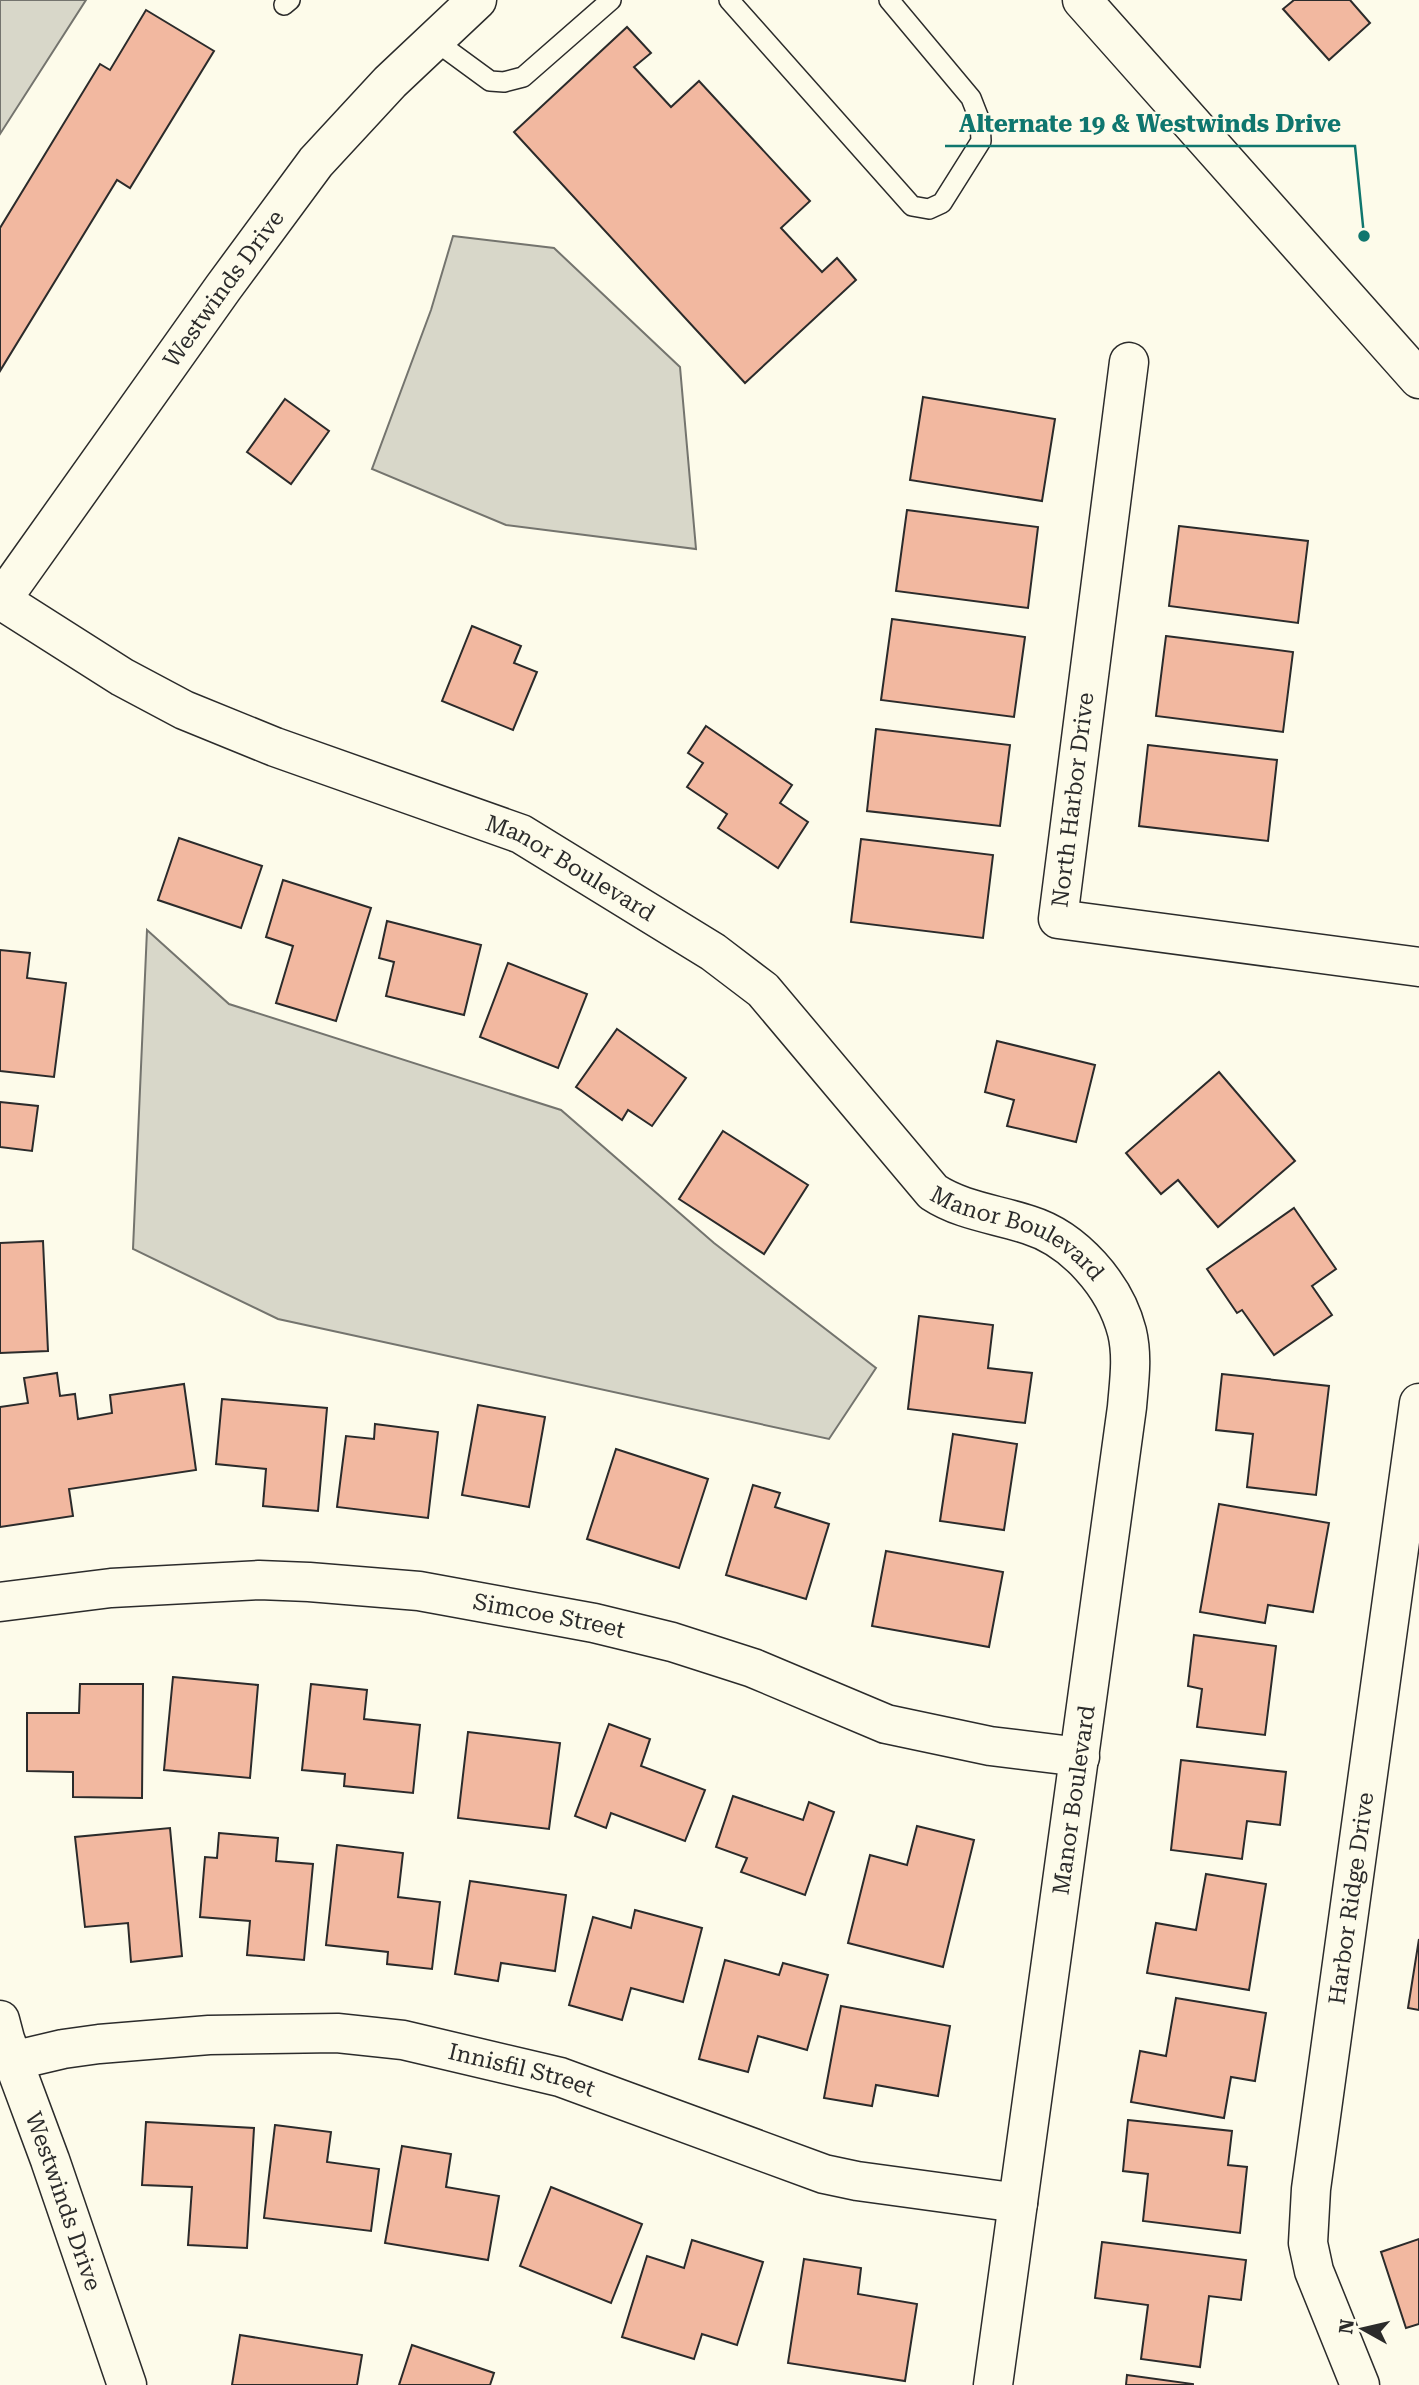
<svg xmlns="http://www.w3.org/2000/svg" width="1419" height="2385" font-family="'Roboto Serif',serif">
  <rect width="100%" height="100%" fill="#fdfbea"/>
  <!-- water -->
  <g fill="#d8d7c9" stroke="#74746e" stroke-width="2">
    <path d="M0,0h86l-86,134z"/>
    <path d="M453,236l101,12 126,119 16,182 -190,-24 -134,-56 59,-159z"/>
    <path d="M147,930l82,74 332,106 153,133 162,125 -47,71 -551,-120 -145,-70z"/>
  </g>
  <!-- building -->
  <g fill="#f2b8a0" stroke="#2b2b2b" stroke-width="2">
    <path d="M1294,0h56l20,23 -41,37 -46,-51z"/>
    <path d="M146,10l68,41 -84,137 -13,-8 -117,191v-143l100,-164 10,6z"/>
    <path d="M627,27l24,26 -17,14 37,40 28,-26 111,120 -29,27 41,44 15,-14 19,22 -111,103 -231,-251z"/>
    <path d="M923,397l132,22 -13,82 -132,-21z"/>
    <path d="M285,399l44,32 -38,53 -44,-32z"/>
    <path d="M907,510l131,17 -10,81 -132,-17z"/>
    <path d="M1179,526l129,15 -10,82 -129,-17z"/>
    <path d="M892,619l133,18 -11,80 -133,-17z"/>
    <path d="M472,626l49,20 -7,17 23,9 -24,58 -71,-29z"/>
    <path d="M1166,636l127,16 -10,80 -127,-16z"/>
    <path d="M706,726l86,59 -12,18 28,19 -30,46 -60,-40 9,-14 -40,-27 16,-24 -15,-10z"/>
    <path d="M876,729l134,16 -10,81 -133,-15z"/>
    <path d="M1148,745l129,15 -9,81 -129,-15z"/>
    <path d="M179,838l83,28 -21,62 -83,-28z"/>
    <path d="M861,839l132,16 -10,83 -132,-16z"/>
    <path d="M283,880l88,28 -35,113 -60,-18 17,-57 -27,-9z"/>
    <path d="M387,921l94,24 -17,70 -78,-19 8,-34 -15,-4z"/>
    <path d="M0,950l30,3 -3,25 39,5 -12,94 -54,-6z"/>
    <path d="M508,963l79,31 -29,74 -78,-31z"/>
    <path d="M617,1029l69,49 -34,48 -24,-16 -6,10 -46,-33z"/>
    <path d="M997,1041l98,24 -19,77 -69,-16 7,-26 -29,-8z"/>
    <path d="M1219,1072l76,89 -77,66 -40,-47 -17,14 -35,-41z"/>
    <path d="M0,1102l38,4 -6,45 -32,-4z"/>
    <path d="M723,1131l85,54 -44,69 -85,-55z"/>
    <path d="M1294,1208l42,61 -24,17 20,29 -58,40 -32,-45 -5,3 -30,-44z"/>
    <path d="M43,1241l5,110 -48,2v-110z"/>
    <path d="M919,1316l74,9 -5,43 44,5 -7,50 -117,-14z"/>
    <path d="M57,1373l3,23 15,-2 3,25 34,-6 -2,-18 74,-11 12,86 -127,19 4,27 -73,11v-120l28,-4 -4,-25z"/>
    <path d="M1222,1374l107,12 -13,109 -69,-8 6,-53 -37,-4z"/>
    <path d="M222,1399l105,9 -9,103 -55,-5 3,-37 -50,-5z"/>
    <path d="M478,1405l67,12 -16,90 -67,-12z"/>
    <path d="M375,1424l63,8 -10,86 -91,-11 9,-71 28,3z"/>
    <path d="M953,1434l64,10 -13,86 -64,-9z"/>
    <path d="M616,1449l92,30 -29,89 -92,-29z"/>
    <path d="M753,1485l27,8 -5,14 54,17 -23,75 -80,-24z"/>
    <path d="M1219,1504l110,19 -16,89 -45,-7 -3,18 -65,-11z"/>
    <path d="M886,1551l117,21 -14,75 -117,-21z"/>
    <path d="M1194,1635l82,11 -11,89 -68,-8 5,-38 -14,-3z"/>
    <path d="M173,1677l85,8 -8,93 -86,-8z"/>
    <path d="M80,1684h63l-1,114 -69,-1v-25l-46,-1v-58h52z"/>
    <path d="M311,1684l56,6 -3,29 56,6 -7,68 -69,-7 1,-12 -43,-4z"/>
    <path d="M609,1724l41,15 -9,27 64,24 -20,51 -74,-28 -5,15 -31,-12z"/>
    <path d="M468,1732l92,11 -11,86 -91,-11z"/>
    <path d="M1181,1760l105,12 -6,53 -33,-4 -5,38 -71,-9z"/>
    <path d="M733,1796l70,24 6,-18 25,10 -29,83 -64,-23 6,-14 -31,-11z"/>
    <path d="M917,1826l57,14 -31,127 -95,-24 22,-88 37,10z"/>
    <path d="M170,1828l12,128 -51,6 -3,-39 -43,4 -10,-90z"/>
    <path d="M219,1833l59,5 -2,23 37,3 -9,96 -57,-5 3,-34 -50,-4 5,-60 12,1z"/>
    <path d="M337,1845l66,8 -5,44 42,5 -8,67 -45,-5 1,-12 -62,-7z"/>
    <path d="M1206,1874l60,10 -17,106 -102,-17 9,-50 40,7z"/>
    <path d="M470,1881l96,14 -11,76 -54,-8 -3,18 -43,-7z"/>
    <path d="M635,1910l67,18 -19,74 -52,-14 -9,32 -53,-15 24,-88 38,11z"/>
    <path d="M1419,1939v71l-11,-2z"/>
    <path d="M725,1960l54,15 4,-12 45,12 -21,75 -49,-14 -10,36 -49,-13z"/>
    <path d="M1176,1998l90,15 -11,68 -24,-4 -7,41 -93,-16 9,-51 26,5z"/>
    <path d="M841,2006l109,20 -12,70 -62,-11 -4,21 -48,-8z"/>
    <path d="M1128,2120l104,11 -4,34 19,2 -7,66 -97,-12 5,-47 -25,-3z"/>
    <path d="M146,2122l108,6 -7,120 -59,-3 4,-58 -50,-2z"/>
    <path d="M275,2125l56,7 -4,30 52,7 -8,62 -107,-13z"/>
    <path d="M402,2146l49,8 -5,33 53,9 -11,64 -103,-17z"/>
    <path d="M551,2187l91,37 -31,79 -91,-37z"/>
    <path d="M1419,2239v85l-13,4 -25,-76z"/>
    <path d="M692,2240l71,22 -26,83 -35,-11 -8,25 -72,-22 25,-81 37,12z"/>
    <path d="M1102,2242l144,18 -5,40 -32,-4 -9,71 -59,-8 7,-54 -53,-7z"/>
    <path d="M804,2259l57,9 -3,26 59,10 -12,77 -117,-18z"/>
    <path d="M240,2335l122,20 -5,30h-125z"/>
    <path d="M412,2345l82,28 -4,12h-91z"/>
    <path d="M1127,2375l66,9v1h-67z"/>
  </g>
  <g fill="none" stroke-linecap="round" stroke-linejoin="round">
    <defs>
      <g id="lane">
        <path d="M729,0l183,206 17,3 13,-6 39,-62 -1,-20 -9,-23 -82,-98"/>
        <path d="M284,5l6,-5"/>
        <path d="M434,40l56,41 14,1 19,-5 88,-77"/>
      </g>
      <g id="street">
        <path d="M1129,362l-71,557 361,48"/>
        <path id="s1" d="M1,600l121,77 62,33 91,37 246,87 192,118 50,38 170,202c29,19 63,22 96,33 45,14 86,60 98,107 6,25 2,50 0,75l-134,978"/>
        <path id="s2" d="M0,602l223,-314 93,-126 74,-80 87,-82"/>
        <path id="s3" d="M0,1602l111,-14 148,-8 50,2 110,9 175,32 78,19 81,26 133,56 104,22 90,11"/>
        <path id="s4" d="M0,2020l5,19 45,121 77,225"/>
        <path id="s5" d="M12,2061l51,-12 36,-5 110,-9 128,-2 66,7 157,37 264,97 33,7 161,22"/>
        <path id="s6" d="M1360,2385l-46,-114 -6,-28 3,-54 108,-786"/>
      </g>
      <path id="secondary" d="M1082,0l337,379"/>
    </defs>
    <!-- lane casing -->
    <use href="#lane" stroke="#2b2b2b" stroke-width="22"/>
    <!-- street casing -->
    <use href="#street" stroke="#2b2b2b" stroke-width="41"/>
    <!-- secondary casing -->
    <use href="#secondary" stroke="#2b2b2b" stroke-width="41"/>
    <!-- lane -->
    <use href="#lane" stroke="#fdfbea" stroke-width="19"/>
    <!-- street -->
    <use href="#street" stroke="#fdfbea" stroke-width="38"/>
    <!-- secondary -->
    <use href="#secondary" stroke="#fdfbea" stroke-width="38"/>
  </g>
  <g text-anchor="middle" dominant-baseline="central" stroke-width="5" stroke-linejoin="round" paint-order="stroke">
    <!-- street labels -->
    <g font-size="23" fill="#2b2b2b" stroke="#fdfbea">
      <text stroke="none"><textPath href="#s2" startOffset="385">Westwinds Drive</textPath></text>
      <text transform="translate(1073 800) rotate(-83)">North Harbor Drive</text>
      <text stroke="none"><textPath href="#s1" startOffset="632">Manor Boulevard</textPath></text>
      <text stroke="none"><textPath href="#s1" startOffset="1220">Manor Boulevard</textPath></text>
      <text stroke="none"><textPath href="#s3" startOffset="553">Simcoe Street</textPath></text>
      <text transform="translate(1074 1800) rotate(-82)">Manor Boulevard</text>
      <text stroke="none"><textPath href="#s6" startOffset="499">Harbor Ridge Drive</textPath></text>
      <text stroke="none"><textPath href="#s5" startOffset="516">Innisfil Street</textPath></text>
      <text stroke="none"><textPath href="#s4" startOffset="192">Westwinds Drive</textPath></text>
    </g>
  </g>
  <!-- callouts -->
  <path fill="none" stroke="#0f766e" stroke-width="2.5" d="M1364 236L1355 146H945"/>
  <circle fill="#0f766e" stroke="#fdfbea" stroke-width="2.5" cx="1364" cy="236" r="7"/>
  <g font-size="24" text-anchor="middle" font-weight="bold" fill="#0f766e" stroke="#fdfbea" stroke-width="5" stroke-linejoin="round" paint-order="stroke">
    <text x="1150" y="132">Alternate 19 &amp; Westwinds Drive</text>
  </g>
  <!-- north arrow -->
  <g transform="translate(1363 2329) rotate(278)" stroke="#fdfbea" stroke-width="5" paint-order="stroke">
  <path d="M0-5L12 26L0 18L-12 26Z" fill="#2b2b2b"/>
  <text y="-10" font-size="19" font-weight="bold" text-anchor="middle" fill="#2b2b2b">N</text>
  </g>
</svg>
